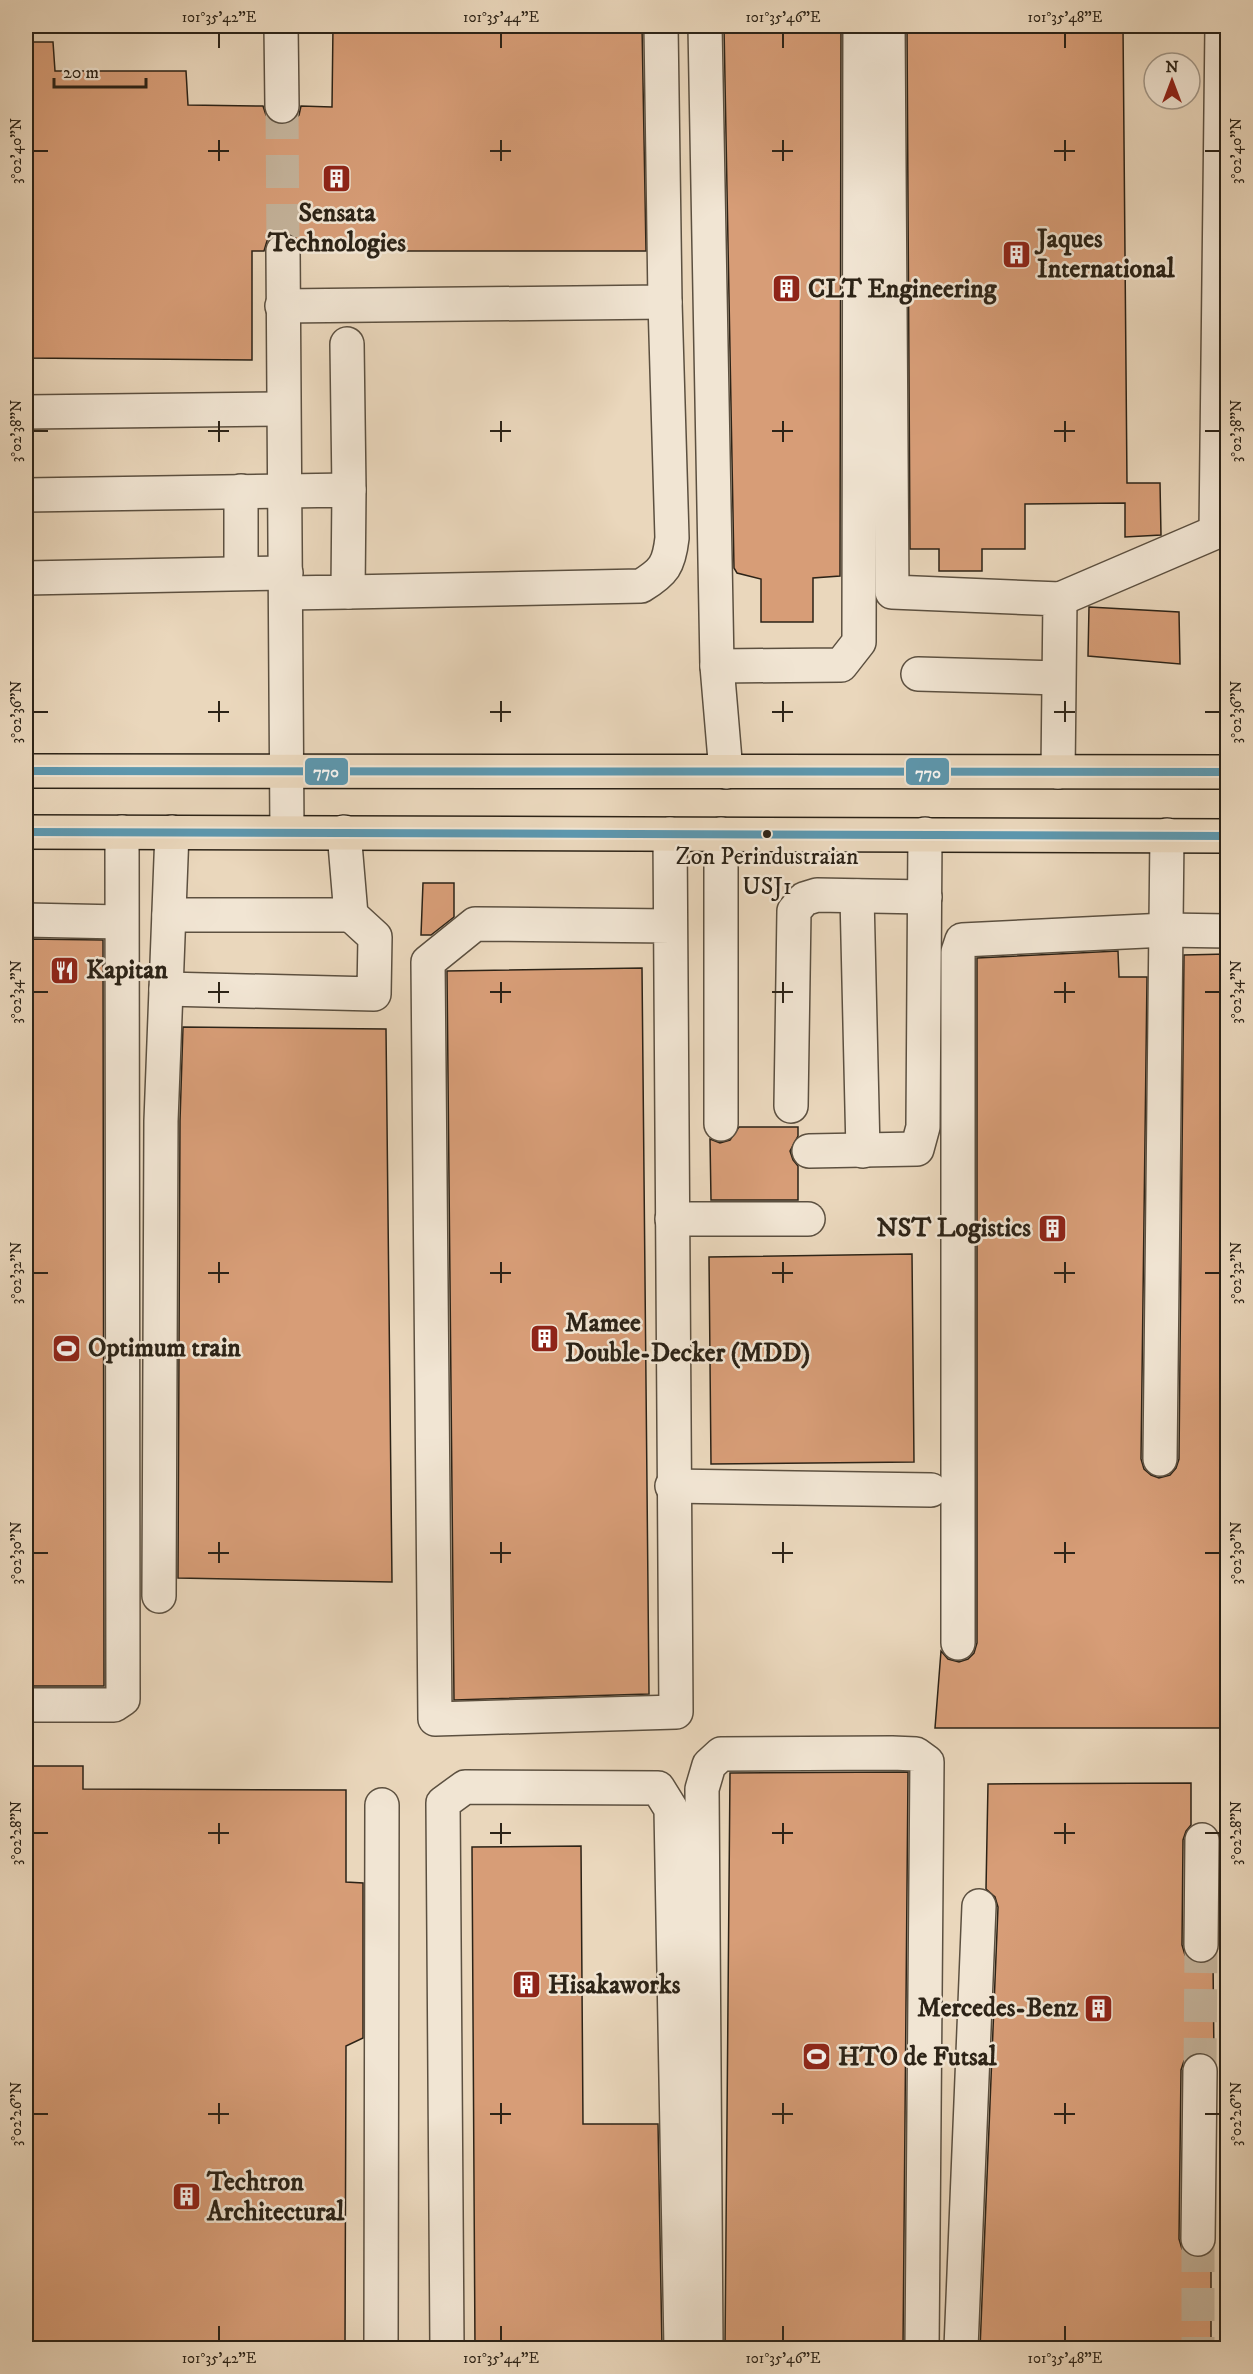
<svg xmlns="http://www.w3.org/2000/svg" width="1253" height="2374" font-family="'IM FELL DW Pica',serif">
  <rect width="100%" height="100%" fill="#ead7bc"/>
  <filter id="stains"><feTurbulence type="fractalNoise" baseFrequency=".00333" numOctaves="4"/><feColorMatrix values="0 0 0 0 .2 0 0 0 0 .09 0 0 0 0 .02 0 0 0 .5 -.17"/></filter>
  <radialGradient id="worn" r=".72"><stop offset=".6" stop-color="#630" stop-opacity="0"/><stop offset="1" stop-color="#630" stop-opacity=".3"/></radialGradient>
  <!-- building -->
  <g fill="#d79d77" stroke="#2c2317" stroke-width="1.5">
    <path d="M333,26h309l4,225h-344l-3,-9 -6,-7 -11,-3 -9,3 -6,6 -3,10h-12v109l-226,-2v-316h27l2,29h131l2,34 75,1 3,9 6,7 11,3 9,-3 7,-7 2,-9 31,1z"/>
    <path d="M724,26h117l-1,550 -27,2v44h-52v-43l-24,-6 -3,-5z"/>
    <path d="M907,26h216l4,457h33l1,52 -36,2v-34l-100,1v45h-43v22h-43v-22h-29z"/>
    <path d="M1089,607l90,5 1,52 -92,-8z"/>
    <path d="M423,883h31v34l-23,18h-10z"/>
    <path d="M26,939l77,1 1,746h-78z"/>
    <path d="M1118,951l1,26h28l-6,482 3,10 7,6 8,3 11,-3 6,-7 3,-9 5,-504 43,-1v774h-292l6,-77 7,8 11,3 9,-3 6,-6 3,-10v-685z"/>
    <path d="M642,968l7,726 -195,6 -7,-729z"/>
    <path d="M183,1027l203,2 6,553 -214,-4 2,-457z"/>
    <path d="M739,1127h59v9l-8,15 3,9 5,6v34h-87l-1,-61 10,4 10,-3z"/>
    <path d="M912,1254l2,208 -203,2 -2,-207z"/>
    <path d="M26,1766h57v23l263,1v92l17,1v155l-17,8 -1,303h-319z"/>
    <path d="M908,1772l-5,577h-178l5,-576z"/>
    <path d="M1191,1783v42l-5,6 -3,9 -1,105 3,10 7,6 9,3 12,-5 1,100 -13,-7 -10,2 -7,7 -3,9 -2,169 3,10 7,6 9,3 13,-6v97h-231l18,-442 -3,-10 -9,-8 2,-105z"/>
    <path d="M581,1846l2,278h75l4,225h-187l-3,-502z"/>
  </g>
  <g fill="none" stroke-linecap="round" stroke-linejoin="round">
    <!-- minor-tunnel -->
    <g stroke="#c4b39b" stroke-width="33" stroke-dasharray="33 16" stroke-linecap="butt">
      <path d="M282,106l1,145"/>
      <path d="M1200,2071l1,-126"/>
      <path d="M1198,2239v109"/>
    </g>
    <defs>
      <g id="minor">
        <path d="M281,26l1,80"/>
        <path d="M705,26l12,640 9,106"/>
        <path d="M888,26l4,566 168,7 -2,173"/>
        <path d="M283,251l4,581"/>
        <path d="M282,306l383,-4 -4,-276"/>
        <path d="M347,344l2,146"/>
        <path d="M26,412l257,-3"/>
        <path d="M241,491v82"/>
        <path d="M26,495l323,-5 -1,102 -62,1"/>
        <path d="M26,578l260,-5"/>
        <path d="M348,592l293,-6c23,-14 28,-21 31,-48l-7,-236"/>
        <path d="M1060,599l156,-67 6,-506"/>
        <path d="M717,666l124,-1 18,-23 1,-616"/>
        <path d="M918,674l140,4"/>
        <path d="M670,834l6,878 -241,7 -7,-757 47,-38 195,2"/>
        <path d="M721,834v290"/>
        <path d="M857,896l6,255"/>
        <path d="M169,915h182"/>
        <path d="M26,920l95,2"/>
        <path d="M166,989l208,5 1,-57 -24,-22 -7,-83"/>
        <path d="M791,1106l3,-195 10,-12 13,-4 108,2"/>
        <path d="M809,1151l108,-2 6,-22 2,-293"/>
        <path d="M672,1219h136"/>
        <path d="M1160,1459l7,-624"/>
        <path d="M672,1486l259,4"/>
        <path d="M159,1596l2,-475 11,-289"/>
        <path d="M958,1643v-691l4,-12 204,-10 62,1"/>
        <path d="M26,1705h88l9,-6 -1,-867"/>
        <path d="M1201,1945l1,-105"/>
        <path d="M1198,2239l2,-168"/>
        <path d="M381,2348l1,-543"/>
        <path d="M447,2348l-4,-545 22,-16 193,1 13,21 10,539"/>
        <path d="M706,2348l-4,-559 7,-24 12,-11 171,-1 24,1 11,8 -5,586"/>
        <path d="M961,2348l18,-442"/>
      </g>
      <g id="major">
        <path d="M26,771l1202,1"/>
        <path d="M26,832l1202,4"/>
      </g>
    </defs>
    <!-- minor casing -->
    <use href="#minor" stroke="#5c5040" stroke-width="36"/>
    <!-- major casing -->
    <use href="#major" stroke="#2c2317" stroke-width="36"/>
    <!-- minor -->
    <use href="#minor" stroke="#f1e5d3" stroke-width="33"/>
    <!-- major -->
    <use href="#major" stroke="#ead7bc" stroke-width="33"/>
    <defs>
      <g id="bus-1">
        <path d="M26,771l1202,1"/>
        <path d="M26,832l1202,4"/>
      </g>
    </defs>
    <!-- bus-1 casing -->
    <use href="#bus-1" stroke="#f1e5d3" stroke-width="12"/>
    <!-- bus-1 -->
    <use href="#bus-1" stroke="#5c98b0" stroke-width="8"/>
  </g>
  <!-- ticks -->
  <path fill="none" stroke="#2c2317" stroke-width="2" d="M219,33v15M501,33v15M783,33v15M1065,33v15M219,140v21M501,140v21M783,140v21M1065,140v21M33,151h15M208,151h21M490,151h21M772,151h21M1054,151h21M1205,151h15M219,421v21M501,421v21M783,421v21M1065,421v21M33,431h15M208,431h21M490,431h21M772,431h21M1054,431h21M1205,431h15M219,701v21M501,701v21M783,701v21M1065,701v21M33,712h15M208,712h21M490,712h21M772,712h21M1054,712h21M1205,712h15M219,982v21M501,982v21M783,982v21M1065,982v21M33,992h15M208,992h21M490,992h21M772,992h21M1054,992h21M1205,992h15M219,1262v21M501,1262v21M783,1262v21M1065,1262v21M33,1273h15M208,1273h21M490,1273h21M772,1273h21M1054,1273h21M1205,1273h15M219,1542v21M501,1542v21M783,1542v21M1065,1542v21M33,1553h15M208,1553h21M490,1553h21M772,1553h21M1054,1553h21M1205,1553h15M219,1823v21M501,1823v21M783,1823v21M1065,1823v21M33,1833h15M208,1833h21M490,1833h21M772,1833h21M1054,1833h21M1205,1833h15M219,2103v21M501,2103v21M783,2103v21M1065,2103v21M33,2114h15M208,2114h21M490,2114h21M772,2114h21M1054,2114h21M1205,2114h15M219,2326v15M501,2326v15M783,2326v15M1065,2326v15"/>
  <!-- icons -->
  <defs>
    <symbol id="building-square" viewBox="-11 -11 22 22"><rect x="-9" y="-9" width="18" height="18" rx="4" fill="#8f2418" stroke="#f1e5d3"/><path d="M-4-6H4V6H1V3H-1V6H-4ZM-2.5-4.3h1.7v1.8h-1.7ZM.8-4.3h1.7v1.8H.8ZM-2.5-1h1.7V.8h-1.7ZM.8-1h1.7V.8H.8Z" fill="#fff"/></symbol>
    <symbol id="restaurant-square" viewBox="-11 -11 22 22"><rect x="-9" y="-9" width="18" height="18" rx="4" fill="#8f2418" stroke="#f1e5d3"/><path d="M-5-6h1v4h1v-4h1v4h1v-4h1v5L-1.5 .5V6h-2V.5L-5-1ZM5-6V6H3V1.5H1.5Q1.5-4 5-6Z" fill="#fff"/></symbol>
    <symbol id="stadium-square" viewBox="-11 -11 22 22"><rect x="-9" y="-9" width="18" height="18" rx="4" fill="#8f2418" stroke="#f1e5d3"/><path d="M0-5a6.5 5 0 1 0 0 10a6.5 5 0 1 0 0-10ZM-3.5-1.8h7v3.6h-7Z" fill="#fff"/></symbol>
  </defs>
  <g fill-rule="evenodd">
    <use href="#building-square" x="320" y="162" width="33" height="33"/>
    <use href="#building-square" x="1000" y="238" width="33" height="33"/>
    <use href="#building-square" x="770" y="272" width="33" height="33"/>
    <use href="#restaurant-square" x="48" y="954" width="33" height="33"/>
    <use href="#building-square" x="1036" y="1212" width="33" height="33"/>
    <use href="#building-square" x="528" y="1322" width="33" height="33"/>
    <use href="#stadium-square" x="50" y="1332" width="33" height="33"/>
    <use href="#building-square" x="510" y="1968" width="33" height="33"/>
    <use href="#building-square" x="1082" y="1992" width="33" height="33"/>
    <use href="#stadium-square" x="800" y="2040" width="33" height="33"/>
    <use href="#building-square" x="170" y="2180" width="33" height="33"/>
  </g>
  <!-- markers -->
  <circle fill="#2c2317" stroke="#f1e5d3" stroke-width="2" cx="767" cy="834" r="5"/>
  <g text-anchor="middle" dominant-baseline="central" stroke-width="5" stroke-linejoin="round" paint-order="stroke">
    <!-- bus labels -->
    <g font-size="24" fill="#2c2317" stroke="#f1e5d3">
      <text x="767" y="857">Zon Perindustraian<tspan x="767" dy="30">USJ1</tspan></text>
    </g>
    <!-- poi labels -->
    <g font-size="26" font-weight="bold" fill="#2c2317" stroke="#f1e5d3" text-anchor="start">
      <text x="337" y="213" text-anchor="middle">Sensata<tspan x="337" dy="30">Technologies</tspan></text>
      <text x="1037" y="239">Jaques<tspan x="1037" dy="30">International</tspan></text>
      <text x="808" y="289">CLT Engineering</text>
      <text x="86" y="970">Kapitan</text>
      <text x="1031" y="1228" text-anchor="end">NST Logistics</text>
      <text x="565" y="1323">Mamee<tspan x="565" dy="30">Double-Decker (MDD)</tspan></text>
      <text x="88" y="1348">Optimum train</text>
      <text x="548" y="1985">Hisakaworks</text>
      <text x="1078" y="2008" text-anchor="end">Mercedes-Benz</text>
      <text x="838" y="2057">HTO de Futsal</text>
      <text x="207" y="2182">Techtron<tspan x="207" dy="30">Architectural</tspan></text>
    </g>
  </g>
  <g stroke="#f1e5d3" stroke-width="2">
    <rect x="304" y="757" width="45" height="29" rx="6" fill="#5c98b0"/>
    <rect x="905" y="757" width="45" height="29" rx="6" fill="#5c98b0"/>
  </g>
  <g font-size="16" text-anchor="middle" font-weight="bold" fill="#fff">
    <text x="326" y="777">770</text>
    <text x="928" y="778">770</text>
  </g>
  <!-- margin -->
  <rect width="1253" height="2374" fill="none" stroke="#ead7bc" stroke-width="66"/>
  <!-- north arrow -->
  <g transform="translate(1172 81)"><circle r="28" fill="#f1e5d3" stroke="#a29788" stroke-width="1.5"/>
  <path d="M0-4.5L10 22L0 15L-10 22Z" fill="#8f2418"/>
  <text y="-9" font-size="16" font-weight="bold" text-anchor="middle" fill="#2c2317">N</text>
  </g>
  <!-- scale -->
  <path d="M54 78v9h92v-9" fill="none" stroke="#2c2317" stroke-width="3"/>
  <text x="63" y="78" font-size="18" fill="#2c2317" stroke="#f1e5d3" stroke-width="4.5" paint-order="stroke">20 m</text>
  <rect x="33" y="33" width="1187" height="2308" fill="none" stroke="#2c2317" stroke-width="2"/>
  <g font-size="15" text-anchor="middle" fill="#2c2317">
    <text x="219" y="22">101°35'42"E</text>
    <text x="501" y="22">101°35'44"E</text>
    <text x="783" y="22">101°35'46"E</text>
    <text x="1065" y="22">101°35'48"E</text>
    <text transform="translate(16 151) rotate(-90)" y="5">3°02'40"N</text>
    <text transform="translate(1236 151) rotate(-90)" y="5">3°02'40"N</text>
    <text transform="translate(16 431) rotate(-90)" y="5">3°02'38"N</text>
    <text transform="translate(1236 431) rotate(-90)" y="5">3°02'38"N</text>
    <text transform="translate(16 712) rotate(-90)" y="5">3°02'36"N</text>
    <text transform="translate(1236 712) rotate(-90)" y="5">3°02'36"N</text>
    <text transform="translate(16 992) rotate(-90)" y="5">3°02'34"N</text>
    <text transform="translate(1236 992) rotate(-90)" y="5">3°02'34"N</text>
    <text transform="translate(16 1273) rotate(-90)" y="5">3°02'32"N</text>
    <text transform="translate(1236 1273) rotate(-90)" y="5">3°02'32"N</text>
    <text transform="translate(16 1553) rotate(-90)" y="5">3°02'30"N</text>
    <text transform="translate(1236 1553) rotate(-90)" y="5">3°02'30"N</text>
    <text transform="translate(16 1833) rotate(-90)" y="5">3°02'28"N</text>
    <text transform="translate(1236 1833) rotate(-90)" y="5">3°02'28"N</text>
    <text transform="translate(16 2114) rotate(-90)" y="5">3°02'26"N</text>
    <text transform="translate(1236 2114) rotate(-90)" y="5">3°02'26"N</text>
    <text x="219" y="2363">101°35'42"E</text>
    <text x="501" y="2363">101°35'44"E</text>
    <text x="783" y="2363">101°35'46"E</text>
    <text x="1065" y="2363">101°35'48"E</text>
  </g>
  <rect width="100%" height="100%" filter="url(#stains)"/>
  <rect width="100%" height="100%" fill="url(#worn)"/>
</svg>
